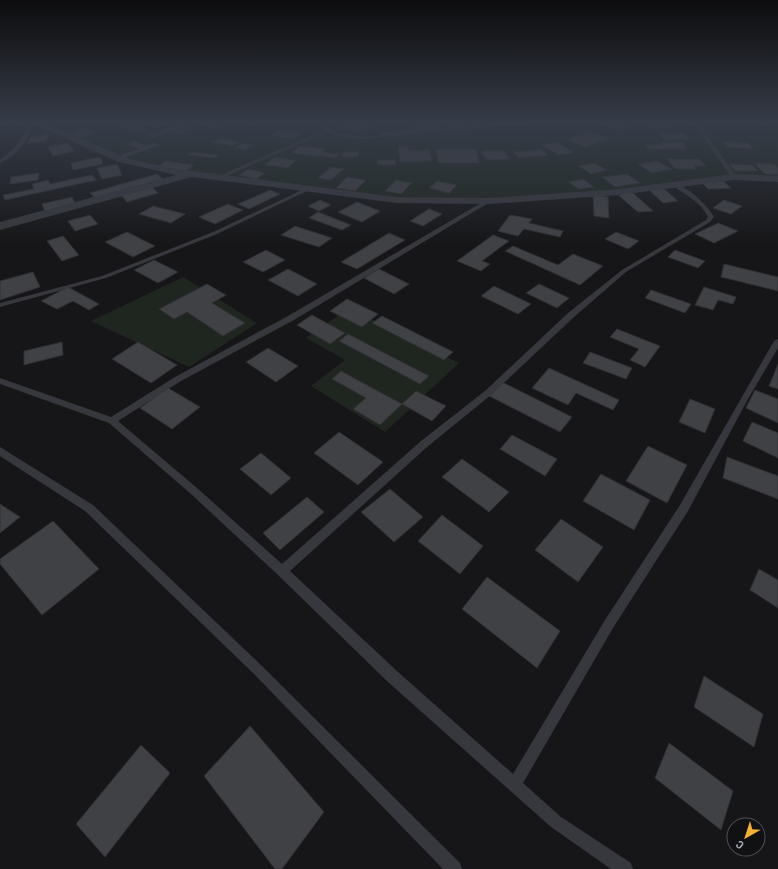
<svg xmlns="http://www.w3.org/2000/svg" width="778" height="869" font-family="'Roboto Condensed',sans-serif">
  <rect width="100%" height="100%" fill="#161618"/>
  <!-- green -->
  <g fill="#1e261f">
    <path d="M34,123h744v57l-23,-3 -231,21 -126,1 -279,-37 -29,-11z"/>
    <path d="M183,277l74,46 -68,44 -98,-46z"/>
    <path d="M349,308l110,55 -74,69 -74,-46 34,-26 -39,-22z"/>
  </g>
  <!-- building -->
  <g fill="#404145" stroke="#303034">
    <path d="M132,123l14,6 -12,4 -13,-6z"/>
    <path d="M146,123h24l-14,5z"/>
    <path d="M199,123h14l8,3 -7,2z"/>
    <path d="M345,123h14l13,4 -12,6 -22,-7z"/>
    <path d="M448,123h18l2,3 -18,1z"/>
    <path d="M608,123h18l5,2 -11,5 -16,-5z"/>
    <path d="M436,124l6,7 -59,5 -2,-4 31,-2 -2,-3z"/>
    <path d="M649,124h20l3,4h-20z"/>
    <path d="M177,125l16,4 -15,6 -9,-3 -16,6 -6,-2z"/>
    <path d="M85,128l11,5 -20,6 -11,-5z"/>
    <path d="M278,130l23,2 -7,7 -23,-3z"/>
    <path d="M590,132l19,7 -24,8 -18,-8z"/>
    <path d="M658,133h25l8,6 -26,1z"/>
    <path d="M49,134l-3,7 -18,2 3,-7z"/>
    <path d="M221,138l19,4 -8,4 -20,-4z"/>
    <path d="M134,141l13,5 8,-3 5,2 -40,14 -4,-2 23,-8 -13,-5z"/>
    <path d="M723,141l26,2 4,6 -27,-2z"/>
    <path d="M557,142l18,11 -16,2 -17,-10z"/>
    <path d="M661,142h21l6,7h-40l-3,-4h18z"/>
    <path d="M68,143l6,8 -21,5 -5,-9z"/>
    <path d="M242,143l11,2 -8,5 -11,-2z"/>
    <path d="M299,146l26,3 -3,3 17,2 -3,4 -44,-5z"/>
    <path d="M398,146h10l1,4h21l2,11 -32,1z"/>
    <path d="M436,149h40l3,14h-41z"/>
    <path d="M541,149l7,6 -29,3 -6,-6z"/>
    <path d="M503,150l7,9 -23,1 -6,-9z"/>
    <path d="M192,152l27,3 -4,3 -28,-3z"/>
    <path d="M343,152h16l-1,5h-16z"/>
    <path d="M100,157l3,7 -30,6 -2,-7z"/>
    <path d="M274,157l22,3 -8,8 -23,-3z"/>
    <path d="M667,159h32l7,7h-12l3,3h-22z"/>
    <path d="M377,160h18l1,5h-19z"/>
    <path d="M166,161l28,4 -9,7 -28,-5z"/>
    <path d="M657,161l15,8 -20,4 -14,-9z"/>
    <path d="M594,163l13,7 -16,4 -12,-8z"/>
    <path d="M754,163l20,1 4,3v8l-13,-1z"/>
    <path d="M117,164l5,11 -20,4 -5,-11z"/>
    <path d="M729,164l23,1 6,6h-23z"/>
    <path d="M331,167l13,2 -13,11 -13,-2z"/>
    <path d="M249,169l16,4 -9,6 -17,-4z"/>
    <path d="M39,173l-1,7 -28,4 1,-7z"/>
    <path d="M157,174l7,6 -68,19 -6,-6z"/>
    <path d="M627,174l13,9 -25,4 -13,-10z"/>
    <path d="M92,175l4,5 -91,20 -2,-5 31,-6 -2,-5 16,-4 2,4z"/>
    <path d="M347,177l19,3 -11,11 -19,-3z"/>
    <path d="M583,179l11,8 -15,2 -11,-7z"/>
    <path d="M396,180l16,3 -11,11 -16,-3z"/>
    <path d="M437,181l20,4 -8,8 -20,-5z"/>
    <path d="M723,181l8,7 -23,1 -7,-7z"/>
    <path d="M152,187l6,6 -31,9 -6,-7z"/>
    <path d="M662,187l16,14 -15,2 -16,-15z"/>
    <path d="M270,190l10,4 -31,15 -11,-5z"/>
    <path d="M632,192l21,19 -15,1 -21,-18z"/>
    <path d="M593,195l15,2 1,21 -15,-2z"/>
    <path d="M72,197l4,8 -31,7 -3,-8z"/>
    <path d="M320,200l11,5 -12,6 -11,-5z"/>
    <path d="M724,200l18,6 -11,8 -18,-6z"/>
    <path d="M357,202l23,9 -18,11 -24,-10z"/>
    <path d="M228,204l15,6 -28,14 -16,-7z"/>
    <path d="M153,206l32,8 -14,9 -32,-9z"/>
    <path d="M429,209l13,5 -19,12 -13,-5z"/>
    <path d="M318,212l33,13 -9,5 -33,-12z"/>
    <path d="M90,215l8,9 -23,7 -7,-10z"/>
    <path d="M510,215l22,4 -3,4 34,8 -3,6 -36,-8 -6,7 -20,-5z"/>
    <path d="M718,223l20,8 -24,12 -19,-9z"/>
    <path d="M295,226l37,12 -13,9 -38,-12z"/>
    <path d="M127,232l28,14 -22,11 -28,-15z"/>
    <path d="M616,232l23,9 -11,8 -23,-10z"/>
    <path d="M389,233l16,7 -48,29 -16,-7z"/>
    <path d="M493,235l16,6 -27,20 8,3 -9,7 -24,-10z"/>
    <path d="M63,236l16,19 -17,6 -15,-20z"/>
    <path d="M513,246l45,19 15,-11 30,12 -23,19 -75,-34z"/>
    <path d="M266,250l19,10 -22,12 -20,-10z"/>
    <path d="M675,250l30,11 -7,7 -30,-11z"/>
    <path d="M154,260l24,12 -20,11 -24,-13z"/>
    <path d="M724,264l54,13v14l-57,-14z"/>
    <path d="M288,269l29,15 -19,12 -30,-16z"/>
    <path d="M379,269l30,15 -15,10 -30,-16z"/>
    <path d="M33,272l7,15 -40,13v-19z"/>
    <path d="M207,284l19,11 -14,8 33,20 -22,13 -36,-24 -13,7 -15,-10z"/>
    <path d="M539,284l30,14 -12,10 -31,-15z"/>
    <path d="M494,286l37,18 -13,10 -37,-18z"/>
    <path d="M68,287l31,17 -10,6 -16,-9 -16,8 -16,-8z"/>
    <path d="M704,287l32,10 -3,7 -15,-4 -5,10 -18,-5z"/>
    <path d="M651,290l40,14 -6,9 -40,-15z"/>
    <path d="M347,299l31,15 -16,13 -32,-16z"/>
    <path d="M312,315l33,18 -15,11 -33,-19z"/>
    <path d="M382,316l71,36 -9,8 -72,-37z"/>
    <path d="M617,329l43,17 -15,21 -15,-7 9,-11 -29,-12z"/>
    <path d="M348,334l81,42 -9,8 -81,-43z"/>
    <path d="M62,342l1,13 -39,10v-14z"/>
    <path d="M138,342l39,23 -26,18 -39,-24z"/>
    <path d="M268,348l30,18 -22,16 -30,-20z"/>
    <path d="M590,352l42,16 -6,11 -43,-16z"/>
    <path d="M778,364v25l-9,-3z"/>
    <path d="M549,368l70,32 -6,10 -37,-17 -8,12 -36,-17z"/>
    <path d="M341,371l61,33 -22,21 -27,-16 13,-11 -34,-19z"/>
    <path d="M502,382l70,35 -12,15 -71,-36z"/>
    <path d="M168,388l32,19 -28,22 -32,-21z"/>
    <path d="M755,390l23,9v24l-32,-15z"/>
    <path d="M416,391l30,15 -14,15 -30,-17z"/>
    <path d="M690,399l25,10 -10,24 -26,-11z"/>
    <path d="M752,422l26,11v25l-35,-17z"/>
    <path d="M339,432l44,30 -25,23 -44,-32z"/>
    <path d="M512,435l45,24 -12,17 -45,-27z"/>
    <path d="M648,446l39,19 -20,38 -41,-22z"/>
    <path d="M261,453l30,25 -20,17 -31,-26z"/>
    <path d="M727,457l51,19v23l-55,-21z"/>
    <path d="M462,459l47,33 -20,20 -47,-35z"/>
    <path d="M601,474l49,26 -16,30 -51,-29z"/>
    <path d="M390,489l33,28 -29,25 -33,-30z"/>
    <path d="M307,497l17,15 -44,38 -17,-17z"/>
    <path d="M0,504l20,13 -20,16z"/>
    <path d="M442,515l41,31 -23,28 -42,-33z"/>
    <path d="M561,519l42,28 -25,35 -43,-32z"/>
    <path d="M53,521l46,48 -57,46 -42,-51v-5z"/>
    <path d="M759,569l19,11v28l-28,-18z"/>
    <path d="M487,577l73,54 -23,37 -75,-59z"/>
    <path d="M704,676l59,38 -9,33 -60,-40z"/>
    <path d="M250,726l74,86 -42,57h-7l-71,-93z"/>
    <path d="M669,743l64,48 -12,39 -66,-52z"/>
    <path d="M141,745l29,28 -65,84 -29,-33z"/>
  </g>
  <g fill="none" stroke-linecap="round" stroke-linejoin="round">
    <!-- service -->
    <g fill="#37383d" fill-rule="evenodd">
      <path d="M13,123l-13,3v-2z"/>
      <path d="M15,123h17l5,2 -6,1c-4,17 -15,30 -31,37v-3c13,-10 22,-18 27,-35z"/>
      <path d="M322,123h4l-1,3 12,7 25,4 148,-14h21l-169,16 -21,-2 -14,-5 -105,46 -5,-1 107,-47 -3,-4z"/>
      <path d="M694,123h4l39,54 -1,1h-4z"/>
      <path d="M673,184c12,-1 36,23 41,33l-4,5 -84,50 -52,45 -83,78 -64,52 -137,124 108,101 115,102 92,-154 75,-115 94,-164 4,-2v9l-30,51 -60,112 -75,117 -90,155 38,34 70,46 2,6h-22l-60,-42 -163,-145 -110,-107 -87,-81 -82,-71 -109,-39v-6l111,39 64,-40 113,-61 198,-116h4v2l-196,118 -113,61 -63,40 79,67 85,76 139,-123 64,-50 83,-78 54,-43 84,-50 2,-3c-7,-15 -22,-22 -35,-31z"/>
      <path d="M304,189l5,1 -92,44 -111,44 -106,29v-4l102,-27 111,-44z"/>
      <path d="M0,447l93,58 168,160 199,198 2,6h-19l-190,-196 -168,-162 -85,-55z"/>
    </g>
    <!-- minor -->
    <path fill="#37383d" fill-rule="evenodd" d="M32,123h13l81,35 43,10 228,29 91,1 131,-9 115,-15 44,2v6l-44,-2 -115,15 -131,9 -91,-1 -205,-26 -192,53v-8l176,-47 -57,-13z"/>
  </g>
  <!-- sky -->
  <linearGradient id="sky" x2="0" y2="1"><stop stop-color="#0c0c0d"/><stop offset="0.5" stop-color="#363c48"/><stop offset="1" stop-color="#363c48" stop-opacity="0"/></linearGradient>
  <rect width="778" height="245" fill="url(#sky)"/>
  <!-- north arrow -->
  <g transform="translate(746 837) rotate(219)"><circle r="19" fill="#111113" stroke="#4d4f55"/>
  <path d="M0-3L7 15L0 10L-7 15Z" fill="#f2b134"/>
  <text y="-6" font-size="11" font-weight="bold" text-anchor="middle" fill="#a8adb8">С</text>
  </g>
</svg>
